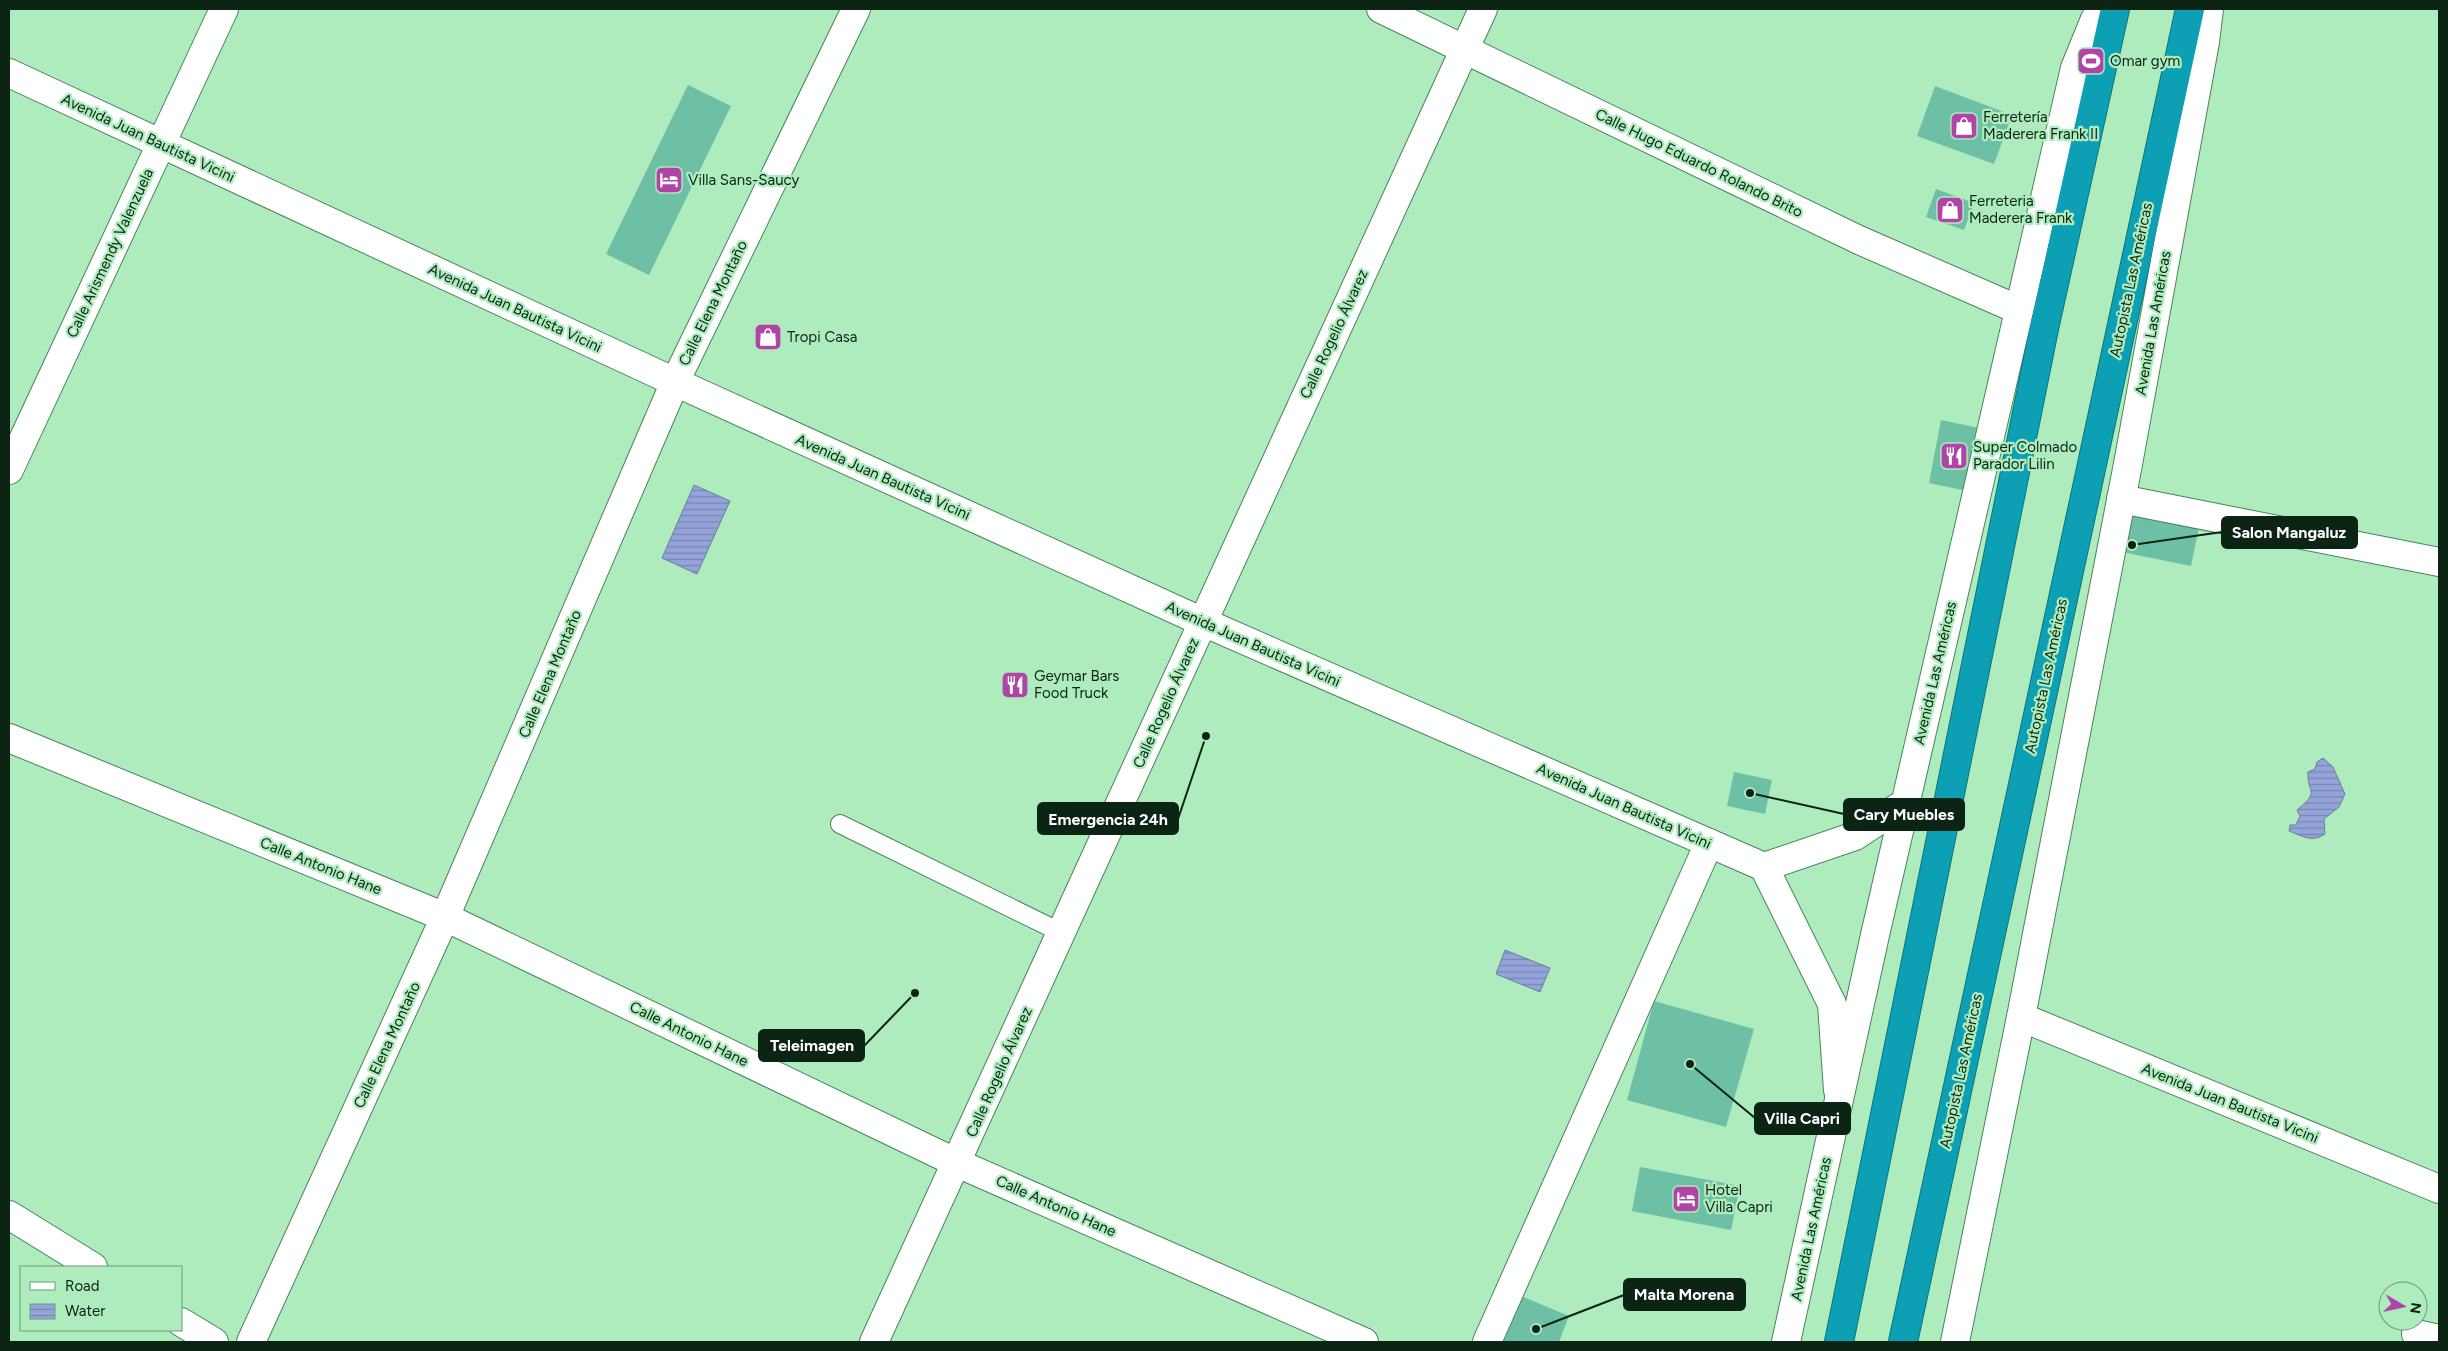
<svg xmlns="http://www.w3.org/2000/svg" width="2448" height="1351" font-family="Figtree,sans-serif">
  <defs>
    <pattern id="water-rules" width="6" height="5" patternUnits="userSpaceOnUse" patternTransform="scale(1.25)"><rect width="6" height="5" fill="#94a4db"/><path d="M0 2.5h6" fill="none" stroke="#7785b0"/></pattern>
  </defs>
  <rect width="100%" height="100%" fill="#aeecbd"/>
  <!-- water -->
  <g fill="url(#water-rules)" stroke="#6b7e9f">
    <path d="M694,485l36,16 -33,73 -35,-16z"/>
    <path d="M2323,758l10,9 12,27 -6,13 -15,12 1,15c-13,9 -23,2 -36,-3l1,-6h6l4,-9 -3,-6c24,-20 10,-15 11,-38l7,-3 2,-7z"/>
    <path d="M1505,950l45,18 -10,24 -44,-18z"/>
  </g>
  <!-- building -->
  <g fill="#6dc0a6">
    <path d="M688,85l43,21 -82,169 -43,-21z"/>
    <path d="M1935,86l77,29 -18,49 -77,-28z"/>
    <path d="M1936,189l38,14 -10,27 -38,-13z"/>
    <path d="M1941,420l38,8 -12,63 -38,-8z"/>
    <path d="M2130,513l69,14 -8,39 -69,-14z"/>
    <path d="M1734,772l38,8 -7,34 -38,-8z"/>
    <path d="M1654,1001l100,28 -28,98 -99,-27z"/>
    <path d="M1640,1167l100,19 -9,44 -99,-19z"/>
    <path d="M1521,1296l48,20 -10,26h-56z"/>
  </g>
  <g fill="none" stroke-linecap="round" stroke-linejoin="round">
    <defs>
      <path id="lane" d="M840,824l222,109"/>
      <g id="street">
        <path d="M1381,9l478,231 160,70"/>
        <path d="M9,73l666,309 528,240 561,245"/>
        <path d="M9,470l215,-461"/>
        <path d="M2121,499l318,63"/>
        <path d="M9,738l436,179 512,246 407,179"/>
        <path d="M1764,867l68,137 6,86"/>
        <path d="M1764,867l91,-31 50,-33"/>
        <path d="M2021,1017l418,172"/>
        <path d="M9,1215l84,52"/>
        <path d="M181,1322l33,20"/>
        <path d="M2416,1334l23,5"/>
        <path d="M251,1342l194,-425 230,-535 181,-373"/>
        <path d="M874,1342l609,-1333"/>
        <path d="M1487,1342l222,-499"/>
      </g>
      <g id="secondary">
        <path d="M1786,1342l89,-407 200,-867 20,-49 7,-10"/>
        <path d="M1955,1342l66,-325 107,-553 77,-422 4,-33"/>
      </g>
      <g id="highway">
        <path d="M1839,1342l206,-1018 70,-315"/>
        <path d="M1903,1342l287,-1333"/>
      </g>
    </defs>
    <!-- lane casing -->
    <use href="#lane" stroke="#498459" stroke-width="20"/>
    <!-- street casing -->
    <use href="#street" stroke="#498459" stroke-width="30"/>
    <!-- secondary casing -->
    <use href="#secondary" stroke="#498459" stroke-width="30"/>
    <!-- highway casing -->
    <use href="#highway" stroke="#0c757c" stroke-width="30"/>
    <!-- lane -->
    <use href="#lane" stroke="#fff" stroke-width="18"/>
    <!-- street -->
    <use href="#street" stroke="#fff" stroke-width="28"/>
    <!-- secondary -->
    <use href="#secondary" stroke="#fff" stroke-width="28"/>
    <!-- highway -->
    <use href="#highway" stroke="#0da0b5" stroke-width="28"/>
  </g>
  <!-- icons -->
  <defs>
    <symbol id="stadium-square" viewBox="-11 -11 22 22"><rect x="-9" y="-9" width="18" height="18" rx="4" fill="#b045a6" stroke="#aeecbd"/><path d="M0-5a6.5 5 0 1 0 0 10a6.5 5 0 1 0 0-10ZM-3.5-1.8h7v3.6h-7Z" fill="#fff"/></symbol>
    <symbol id="shop-square" viewBox="-11 -11 22 22"><rect x="-9" y="-9" width="18" height="18" rx="4" fill="#b045a6" stroke="#aeecbd"/><path d="M-5-2.5h2.3a2.7 3.5 0 0 1 5.4 0H5L5.5 6h-11ZM-1.5-2.5h3a1.5 2.3 0 0 0-3 0Z" fill="#fff"/></symbol>
    <symbol id="hotel-square" viewBox="-11 -11 22 22"><rect x="-9" y="-9" width="18" height="18" rx="4" fill="#b045a6" stroke="#aeecbd"/><path d="M-6-4.5h1.5V1H6V5H4.5V3h-9V5H-6ZM-4 0a1.8 1.8 0 1 1 3.6 0ZM.5 0V-2.5h3Q6-2.5 6 0Z" fill="#fff"/></symbol>
    <symbol id="restaurant-square" viewBox="-11 -11 22 22"><rect x="-9" y="-9" width="18" height="18" rx="4" fill="#b045a6" stroke="#aeecbd"/><path d="M-5-6h1v4h1v-4h1v4h1v-4h1v5L-1.5 .5V6h-2V.5L-5-1ZM5-6V6H3V1.5H1.5Q1.5-4 5-6Z" fill="#fff"/></symbol>
  </defs>
  <g fill-rule="evenodd">
    <use href="#stadium-square" x="2075" y="45" width="32" height="32"/>
    <use href="#shop-square" x="1948" y="110" width="32" height="32"/>
    <use href="#hotel-square" x="653" y="164" width="32" height="32"/>
    <use href="#shop-square" x="1934" y="194" width="32" height="32"/>
    <use href="#shop-square" x="752" y="321" width="32" height="32"/>
    <use href="#restaurant-square" x="1938" y="440" width="32" height="32"/>
    <use href="#restaurant-square" x="999" y="669" width="32" height="32"/>
    <use href="#hotel-square" x="1670" y="1183" width="32" height="32"/>
  </g>
  <g text-anchor="middle" dominant-baseline="central" stroke-width="4.5" stroke-linejoin="round" paint-order="stroke">
    <!-- poi labels -->
    <g font-size="15" fill="#0b2413" stroke="#aeecbd" text-anchor="start">
      <text x="2110" y="61">Omar gym</text>
      <text x="1983" y="117">Ferretería<tspan x="1983" dy="17">Maderera Frank II</tspan></text>
      <text x="688" y="180">Villa Sans-Saucy</text>
      <text x="1969" y="201">Ferreteria<tspan x="1969" dy="17">Maderera Frank</tspan></text>
      <text x="787" y="337">Tropi Casa</text>
      <text x="1973" y="447">Super Colmado<tspan x="1973" dy="17">Parador Lilin</tspan></text>
      <text x="1034" y="676">Geymar Bars<tspan x="1034" dy="17">Food Truck</tspan></text>
      <text x="1705" y="1190">Hotel<tspan x="1705" dy="17">Villa Capri</tspan></text>
    </g>
    <!-- street labels -->
    <g font-size="15" fill="#0b2413" stroke="#aeecbd">
      <text transform="translate(148 138) rotate(25)">Avenida Juan Bautista Vicini</text>
      <text transform="translate(1699 163) rotate(26)">Calle Hugo Eduardo Rolando Brito</text>
      <text transform="translate(110 253) rotate(-65)">Calle Arismendy Valenzuela</text>
      <text transform="translate(2131 280) rotate(-78)">Autopista Las Américas</text>
      <text transform="translate(713 303) rotate(-64)">Calle Elena Montaño</text>
      <text transform="translate(515 308) rotate(25)">Avenida Juan Bautista Vicini</text>
      <text transform="translate(2153 323) rotate(-80)">Avenida Las Américas</text>
      <text transform="translate(1334 334) rotate(-65)">Calle Rogelio Álvarez</text>
      <text transform="translate(883 477) rotate(24)">Avenida Juan Bautista Vicini</text>
      <text transform="translate(1253 644) rotate(24)">Avenida Juan Bautista Vicini</text>
      <text transform="translate(1935 673) rotate(-77)">Avenida Las Américas</text>
      <text transform="translate(550 674) rotate(-67)">Calle Elena Montaño</text>
      <text transform="translate(2046 676) rotate(-78)">Autopista Las Américas</text>
      <text transform="translate(1166 703) rotate(-66)">Calle Rogelio Álvarez</text>
      <text transform="translate(1624 806) rotate(24)">Avenida Juan Bautista Vicini</text>
      <text transform="translate(321 866) rotate(22)">Calle Antonio Hane</text>
      <text transform="translate(689 1034) rotate(26)">Calle Antonio Hane</text>
      <text transform="translate(387 1045) rotate(-65)">Calle Elena Montaño</text>
      <text transform="translate(1961 1071) rotate(-78)">Autopista Las Américas</text>
      <text transform="translate(999 1072) rotate(-66)">Calle Rogelio Álvarez</text>
      <text transform="translate(2230 1103) rotate(22)">Avenida Juan Bautista Vicini</text>
      <text transform="translate(1056 1206) rotate(24)">Calle Antonio Hane</text>
      <text transform="translate(1811 1229) rotate(-78)">Avenida Las Américas</text>
    </g>
  </g>
  <!-- callouts -->
  <path fill="none" stroke="#0b2413" stroke-width="2" d="M2132 545L2222 532M1750 793L1844 814M1206 736L1178 819M915 993L864 1046M1690 1064L1755 1118M1536 1329L1624 1295"/>
  <g fill="#0b2413" stroke="#aeecbd" stroke-width="2">
    <circle cx="2132" cy="545" r="5"/>
    <circle cx="1750" cy="793" r="5"/>
    <circle cx="1206" cy="736" r="5"/>
    <circle cx="915" cy="993" r="5"/>
    <circle cx="1690" cy="1064" r="5"/>
    <circle cx="1536" cy="1329" r="5"/>
  </g>
  <g fill="#0b2413" stroke="#0b2413" stroke-width="2">
    <rect x="2222" y="517" width="135" height="31" rx="5"/>
    <rect x="1844" y="799" width="120" height="31" rx="5"/>
    <rect x="1038" y="803" width="140" height="31" rx="5"/>
    <rect x="759" y="1030" width="105" height="31" rx="5"/>
    <rect x="1755" y="1103" width="95" height="31" rx="5"/>
    <rect x="1624" y="1279" width="121" height="31" rx="5"/>
  </g>
  <g font-size="16" text-anchor="middle" font-weight="bold" fill="#fff">
    <text x="2289" y="538">Salon Mangaluz</text>
    <text x="1904" y="820">Cary Muebles</text>
    <text x="1108" y="825">Emergencia 24h</text>
    <text x="812" y="1051">Teleimagen</text>
    <text x="1802" y="1124">Villa Capri</text>
    <text x="1684" y="1300">Malta Morena</text>
  </g>
  <!-- border -->
  <rect width="2448" height="1351" fill="none" stroke="#0b2413" stroke-width="20"/>
  <!-- legend -->
  <rect x="20" y="1266" width="162" height="65" fill="#aeecbd" stroke="#6d9c79"/>
  <rect x="30" y="1282" width="25" height="8" fill="#ffffff" stroke="#6d9c79"/>
  <text x="65" y="1291" font-size="15" fill="#0b2413">Road</text>
  <rect x="30" y="1304" width="25" height="15" fill="url(#water-rules)" stroke="#6d9c79"/>
  <text x="65" y="1316" font-size="15" fill="#0b2413">Water</text>
  <!-- north arrow -->
  <g transform="translate(2403 1306) rotate(99)"><circle r="24" fill="#aeecbd" stroke="#6d9c79"/>
  <path d="M0-4L9 19L0 12L-9 19Z" fill="#b045a6"/>
  <text y="-8" font-size="14" font-weight="bold" text-anchor="middle" fill="#0b2413">N</text>
  </g>
</svg>
